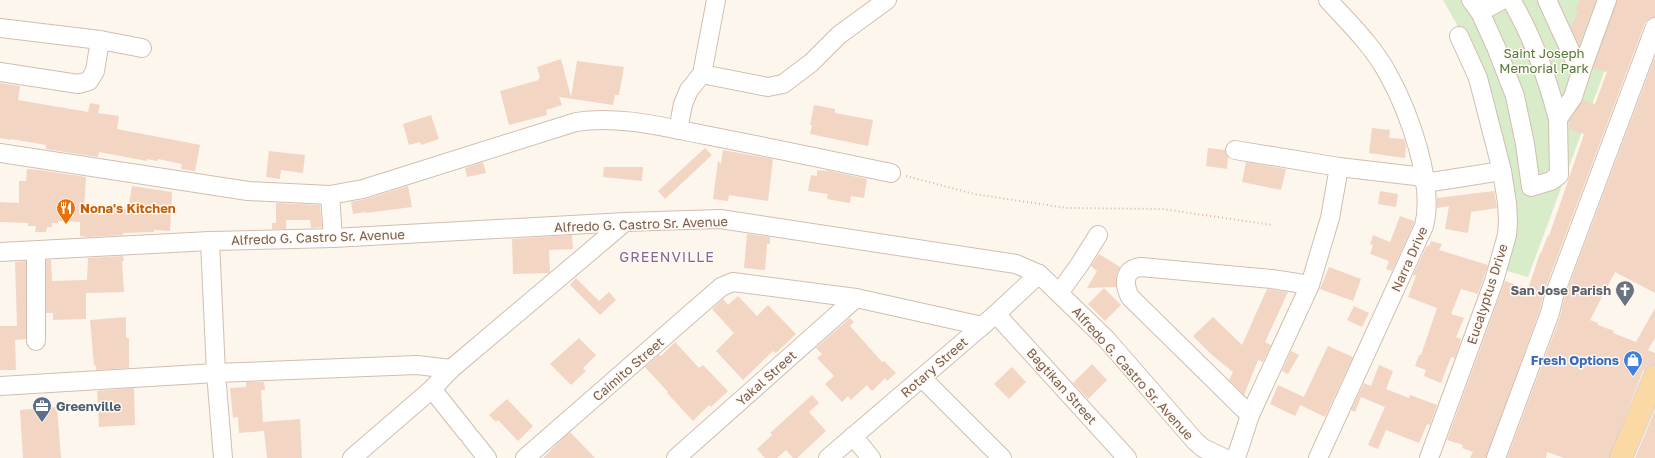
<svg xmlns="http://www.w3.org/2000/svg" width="1655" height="458" font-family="'Golos Text',sans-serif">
  <rect width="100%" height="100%" fill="#fdf6ec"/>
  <!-- green -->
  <path fill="#d8ecc9" d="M1443,0h188l-103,277 -27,-8 14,-49 -29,-144z"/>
  <!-- building -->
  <g fill="#f3d5c3">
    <path d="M1580,0h16l-17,45 -8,-17 7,-17 -3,-1z"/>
    <path d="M1617,0h38v17l-6,2 -4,4 -101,269 -4,18 -54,148h-16l3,-6 -11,-4 1,-3 -16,-5 58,-159 23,8 12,-36h1l7,-18 1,1 35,-102 -15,-5 1,-9 13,-20 12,4 12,-32 -14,-4z"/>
    <path d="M1655,57v236l-40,-21 -25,48 8,3v2l16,6 -1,2 23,9 19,-34v30l-7,12 7,3v11l-7,2 -5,5 -34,87h-45l-17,-6 -1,6h-39l53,-141 4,-18z"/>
    <path d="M561,59l10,38 6,-36 47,6 -5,28h-4l-2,10 -54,-8 3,8 -16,5 1,5 -38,10 -9,-34 39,-11 -1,-1 2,-1 -3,-11z"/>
    <path d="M0,83l20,3 -2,14 70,12 2,-9 10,2 -2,8 21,3 -2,13 83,16 -5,26 -14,-2 1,-5 -24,-5 -1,2 -10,-2v2l-48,-9 -1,5 -52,-8v-4l-35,-6v1l-11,-2z"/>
    <path d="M814,105l21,4v4l38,7 -5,26 -58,-12 2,-9h-2z"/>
    <path d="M431,115l8,24 -18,6 -1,-3 -11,3 -6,-21z"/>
    <path d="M1372,128l18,2 -1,8 15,1 2,7 -1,12 -36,-5z"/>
    <path d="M705,148l7,7 -47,44 -7,-8z"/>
    <path d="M1208,148l17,2 3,8 -1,11 -21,-3z"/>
    <path d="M723,150l50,9 -5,42 -39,-6 -1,6 -15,-2 5,-38 3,3z"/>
    <path d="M269,151l36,4 -2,18 -22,-3 -1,9 -14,-2z"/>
    <path d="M483,162l3,11 -19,4 -2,-9z"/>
    <path d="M1246,162l40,7 -5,21 -39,-8z"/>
    <path d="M604,167h39l-1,14 -39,-4z"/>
    <path d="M27,169l12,1 47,7 -2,32 23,-1v2l21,-1 4,-23 40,6 -2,39 -16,-1v2l-31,1v2l-35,2 -8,-1v-14l-22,-1v2h-6v4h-5l-1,5h-11l1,-6h-8v-3l-28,-1v-20l19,1v-22h7z"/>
    <path d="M817,170l9,1v-1l41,9 -3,19 -13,-2 -1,7 -23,-4 1,-5 -20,-3 3,-16 6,1z"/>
    <path d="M408,186l4,21 -46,6v-1l-13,2 -2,-12 15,-3z"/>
    <path d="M1380,191l18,3 -2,13 -18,-3z"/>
    <path d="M1494,191l3,17 -26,4 -3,21 -23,-4 4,-23 -12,2v-10z"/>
    <path d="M276,203l44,2 2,22 -11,1 -1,-8h-24v9h-14v-6h4z"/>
    <path d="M1400,216l14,5v2l-22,48 -6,-2 3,-8 -19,-7 3,-9 -3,-1 3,-9 17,7z"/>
    <path d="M747,234l23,3v7h-3l-2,26 -21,-2z"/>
    <path d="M572,235l1,14 -24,1 1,22 -2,1 -35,1 -1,-35z"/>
    <path d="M1431,241l11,3 -3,6 49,15 -10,29 -17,-5 -10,25 13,4 -8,19 5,2 -6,19 -4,-1 -10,26 -17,-7 2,-6 -11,-4 4,-11h2l16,-47 -29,-11 8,-21 -3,-1 14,-29h2z"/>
    <path d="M1099,254l21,13 -4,9v11l-29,1 10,-17 -6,-5z"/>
    <path d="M123,256l1,5h-2l2,31 -38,1v26l-33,1v-7h-7v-53h5l1,21 35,-1 1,-22z"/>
    <path d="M26,261v78l-11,1 1,30h-16v-44h17l-2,-64z"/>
    <path d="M1329,267l32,12 -8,22 -33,-12z"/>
    <path d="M576,278l23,23 10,-9 7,8 -16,15 -30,-30z"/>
    <path d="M1104,288l17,17 -16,16 -17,-17z"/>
    <path d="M1267,289l21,3 -23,50 6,3 -8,17 -5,-2 -14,35 -15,-15 4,-8 -21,-17 -19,-19 20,-19 29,28z"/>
    <path d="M738,296l19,20 11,-11 28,29 -20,19 -3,-2 -30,29 -27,-29 18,-18 -22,-24 11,-10 5,6z"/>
    <path d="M1354,306l15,7 -7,14 -15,-7z"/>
    <path d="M126,317v21h3v30l-33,2v-5l-2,1 -4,-46z"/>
    <path d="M850,318l4,4 -4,4 32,36 2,-1 12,12 -9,8 -2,-3 -13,13 -5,-6 -16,15 -3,-4 -6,6 -17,-18 9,-8 -17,-18 5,-4 -6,-6z"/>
    <path d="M579,338l17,17 -13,13 3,3 -15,14 -21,-21z"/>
    <path d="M675,342l24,26 4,-3 25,26 -17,16 -2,-2 -16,16 -26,-28 1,-1 -23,-25 14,-12 2,1z"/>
    <path d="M1328,346l25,11 -28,60 -25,-12z"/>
    <path d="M1291,351l8,4 -11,19 -6,-3z"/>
    <path d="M1092,364l15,16 -19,19 -15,-16z"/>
    <path d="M1379,365l14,6 -7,18 23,9 1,-3 27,10 -7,20 -3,-1 -8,19 -33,-13 -8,19 -10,-4 17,-38 -24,-10 -6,15 -4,-2 13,-27 7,3z"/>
    <path d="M1012,367l14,15 -17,17 -15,-15z"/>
    <path d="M246,382h18l1,8h-4l2,32 37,-3 2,39h-35l-3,-27 -25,2 -1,-16 -5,1 -3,-30 16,-1z"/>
    <path d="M1278,385l26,12 -9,19 -25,-12z"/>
    <path d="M134,388l1,37 -36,2 -2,-36z"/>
    <path d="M812,395l7,8 -10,9 17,19 -29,27h-4l-7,-8 -9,8h-12l-8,-9 15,-14 -2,-2z"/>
    <path d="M507,399l26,27 -15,15 -20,-21 -2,2 -7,-7z"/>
    <path d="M57,407l4,51h-38l-3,-48z"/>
    <path d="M1655,409v49h-20l3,-7z"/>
    <path d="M570,432l25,26h-52l19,-19z"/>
  </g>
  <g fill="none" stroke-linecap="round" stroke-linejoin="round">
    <defs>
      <g id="minor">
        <path d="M1471,0l9,12 16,35 19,49 10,48 6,43 20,-6 8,-6 -1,-56 15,-22 10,-31"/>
        <path d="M1511,0c22,37 36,77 47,119"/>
        <path d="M1547,0l27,59 9,7 24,-66"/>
        <path d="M1480,12l22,-12"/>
        <path d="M0,28l100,12 42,8"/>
        <path d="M0,72l78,12 11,-3 6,-10 5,-31"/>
        <path d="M702,74l66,13 15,-3 28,-21 28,-28 48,-35"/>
        <path d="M678,130l5,-26 6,-14 13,-16 14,-74"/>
        <path d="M1235,150l104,17 85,10"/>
        <path d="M0,153l248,38 82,4 33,-6 213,-67c42,-7 87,5 129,13 62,12 124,25 186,38"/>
        <path d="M1425,183l77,-12"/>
        <path d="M330,195l3,43"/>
        <path d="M210,241l6,132 7,85"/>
        <path d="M36,251v90"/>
        <path d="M0,252l210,-11 123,-3 292,-16 95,-3 296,45 23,10 68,66 88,101 8,7 21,10"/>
        <path d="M1059,293l21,-29 18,-29"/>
        <path d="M996,314l131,144"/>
        <path d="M922,378l80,80"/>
        <path d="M0,386l216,-13 201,-8 34,4"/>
        <path d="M432,389l35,44"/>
        <path d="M1250,415l-120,-118c-7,-14 -6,-28 11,-30l131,12 38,6"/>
        <path d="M853,436l18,22"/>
        <path d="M471,438l16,20"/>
        <path d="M352,458l80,-69 19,-20 174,-147"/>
        <path d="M525,458l196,-171 12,-5 123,16 126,28"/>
        <path d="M676,458l180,-160"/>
        <path d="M828,458l168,-144 43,-40"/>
        <path d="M1236,458l14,-43 60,-130 20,-67 9,-51"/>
        <path d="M1318,458l106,-232c11,-43 -15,-114 -36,-152 -15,-28 -39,-51 -60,-74"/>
        <path d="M1429,458l65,-177 13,-46 1,-13 -1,-19 -5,-32 -24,-93 -19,-42"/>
        <path d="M1496,458l54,-145 4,-17 101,-269"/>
      </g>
      <path id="major" d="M1621,458l34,-82"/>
    </defs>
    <!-- minor casing -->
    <use href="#minor" stroke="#d1beb0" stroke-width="20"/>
    <!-- major casing -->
    <use href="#major" stroke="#dad1cd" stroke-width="24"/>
    <!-- path -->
    <path stroke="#d9b8a5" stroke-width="2" stroke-dasharray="1 3" stroke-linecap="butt" d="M906,176l68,18 93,14 96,1 109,16"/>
    <!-- minor -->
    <use href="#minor" stroke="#fff" stroke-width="18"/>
    <!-- major -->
    <use href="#major" stroke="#fbd9a5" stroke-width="22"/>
  </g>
  <!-- icons -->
  <defs>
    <symbol id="restaurant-pin" viewBox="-11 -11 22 30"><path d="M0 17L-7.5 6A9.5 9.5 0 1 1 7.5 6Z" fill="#e8710a" stroke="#fffaf3"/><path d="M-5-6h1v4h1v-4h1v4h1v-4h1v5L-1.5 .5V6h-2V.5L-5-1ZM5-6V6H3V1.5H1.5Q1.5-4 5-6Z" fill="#fff"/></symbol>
    <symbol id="church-pin" viewBox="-11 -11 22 30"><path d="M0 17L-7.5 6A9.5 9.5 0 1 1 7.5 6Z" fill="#6b7280" stroke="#fffaf3"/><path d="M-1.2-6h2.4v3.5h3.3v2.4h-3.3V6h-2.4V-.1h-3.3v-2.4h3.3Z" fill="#fff"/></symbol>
    <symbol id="shop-pin" viewBox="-11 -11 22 30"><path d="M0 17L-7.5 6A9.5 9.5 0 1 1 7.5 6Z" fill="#3f7fe0" stroke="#fffaf3"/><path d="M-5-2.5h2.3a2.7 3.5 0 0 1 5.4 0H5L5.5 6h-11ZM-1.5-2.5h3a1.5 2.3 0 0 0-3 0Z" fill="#fff"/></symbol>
    <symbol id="office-pin" viewBox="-11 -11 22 30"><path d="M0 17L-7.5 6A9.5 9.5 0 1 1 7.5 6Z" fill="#5c6f8a" stroke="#fffaf3"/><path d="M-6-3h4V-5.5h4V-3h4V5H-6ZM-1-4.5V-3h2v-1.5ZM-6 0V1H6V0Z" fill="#fff"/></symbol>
  </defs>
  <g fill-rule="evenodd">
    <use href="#restaurant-pin" x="55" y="197" width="22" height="30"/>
    <use href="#church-pin" x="1614" y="279" width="22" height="30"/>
    <use href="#shop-pin" x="1622" y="349" width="22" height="30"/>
    <use href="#office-pin" x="31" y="395" width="22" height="30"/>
  </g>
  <g text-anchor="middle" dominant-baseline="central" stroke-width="3" stroke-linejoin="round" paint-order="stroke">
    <!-- park labels -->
    <g font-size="13" fill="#537a41" stroke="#fffaf3">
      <text x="1544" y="53">Saint Joseph<tspan x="1544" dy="15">Memorial Park</tspan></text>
    </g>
    <!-- food labels -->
    <g font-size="13" font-weight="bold" fill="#c56008" stroke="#fffaf3" text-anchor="start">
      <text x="80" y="208">Nona's Kitchen</text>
    </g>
    <!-- street labels -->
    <g font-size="13" fill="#7a5c4d" stroke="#fffaf3">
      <text transform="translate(641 224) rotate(-2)">Alfredo G. Castro Sr. Avenue</text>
      <text transform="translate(318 237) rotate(-2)">Alfredo G. Castro Sr. Avenue</text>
      <text transform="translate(1409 259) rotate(-66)">Narra Drive</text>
      <text transform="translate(1487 294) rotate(-72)">Eucalyptus Drive</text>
      <text transform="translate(934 367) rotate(-41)">Rotary Street</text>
      <text transform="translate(628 369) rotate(-41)">Caimito Street</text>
      <text transform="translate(1133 373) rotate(48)">Alfredo G. Castro Sr. Avenue</text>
      <text transform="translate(766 378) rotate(-42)">Yakal Street</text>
      <text transform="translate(1062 386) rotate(48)">Bagtikan Street</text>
    </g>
    <!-- worship labels -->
    <g font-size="13" font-weight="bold" fill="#5b616d" stroke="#fffaf3" text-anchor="end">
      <text x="1611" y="290">San Jose Parish</text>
    </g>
    <!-- shop labels -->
    <g font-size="13" font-weight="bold" fill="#366cbe" stroke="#fffaf3" text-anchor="end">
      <text x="1619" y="360">Fresh Options</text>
    </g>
    <!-- service labels -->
    <g font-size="13" font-weight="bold" fill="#4e5e75" stroke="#fffaf3" text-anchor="start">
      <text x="56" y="406">Greenville</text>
    </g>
    <!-- neighbourhood labels -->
    <g font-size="14" letter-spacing="1" fill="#846695" stroke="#fffaf3">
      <text x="667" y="256">GREENVILLE</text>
    </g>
  </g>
</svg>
